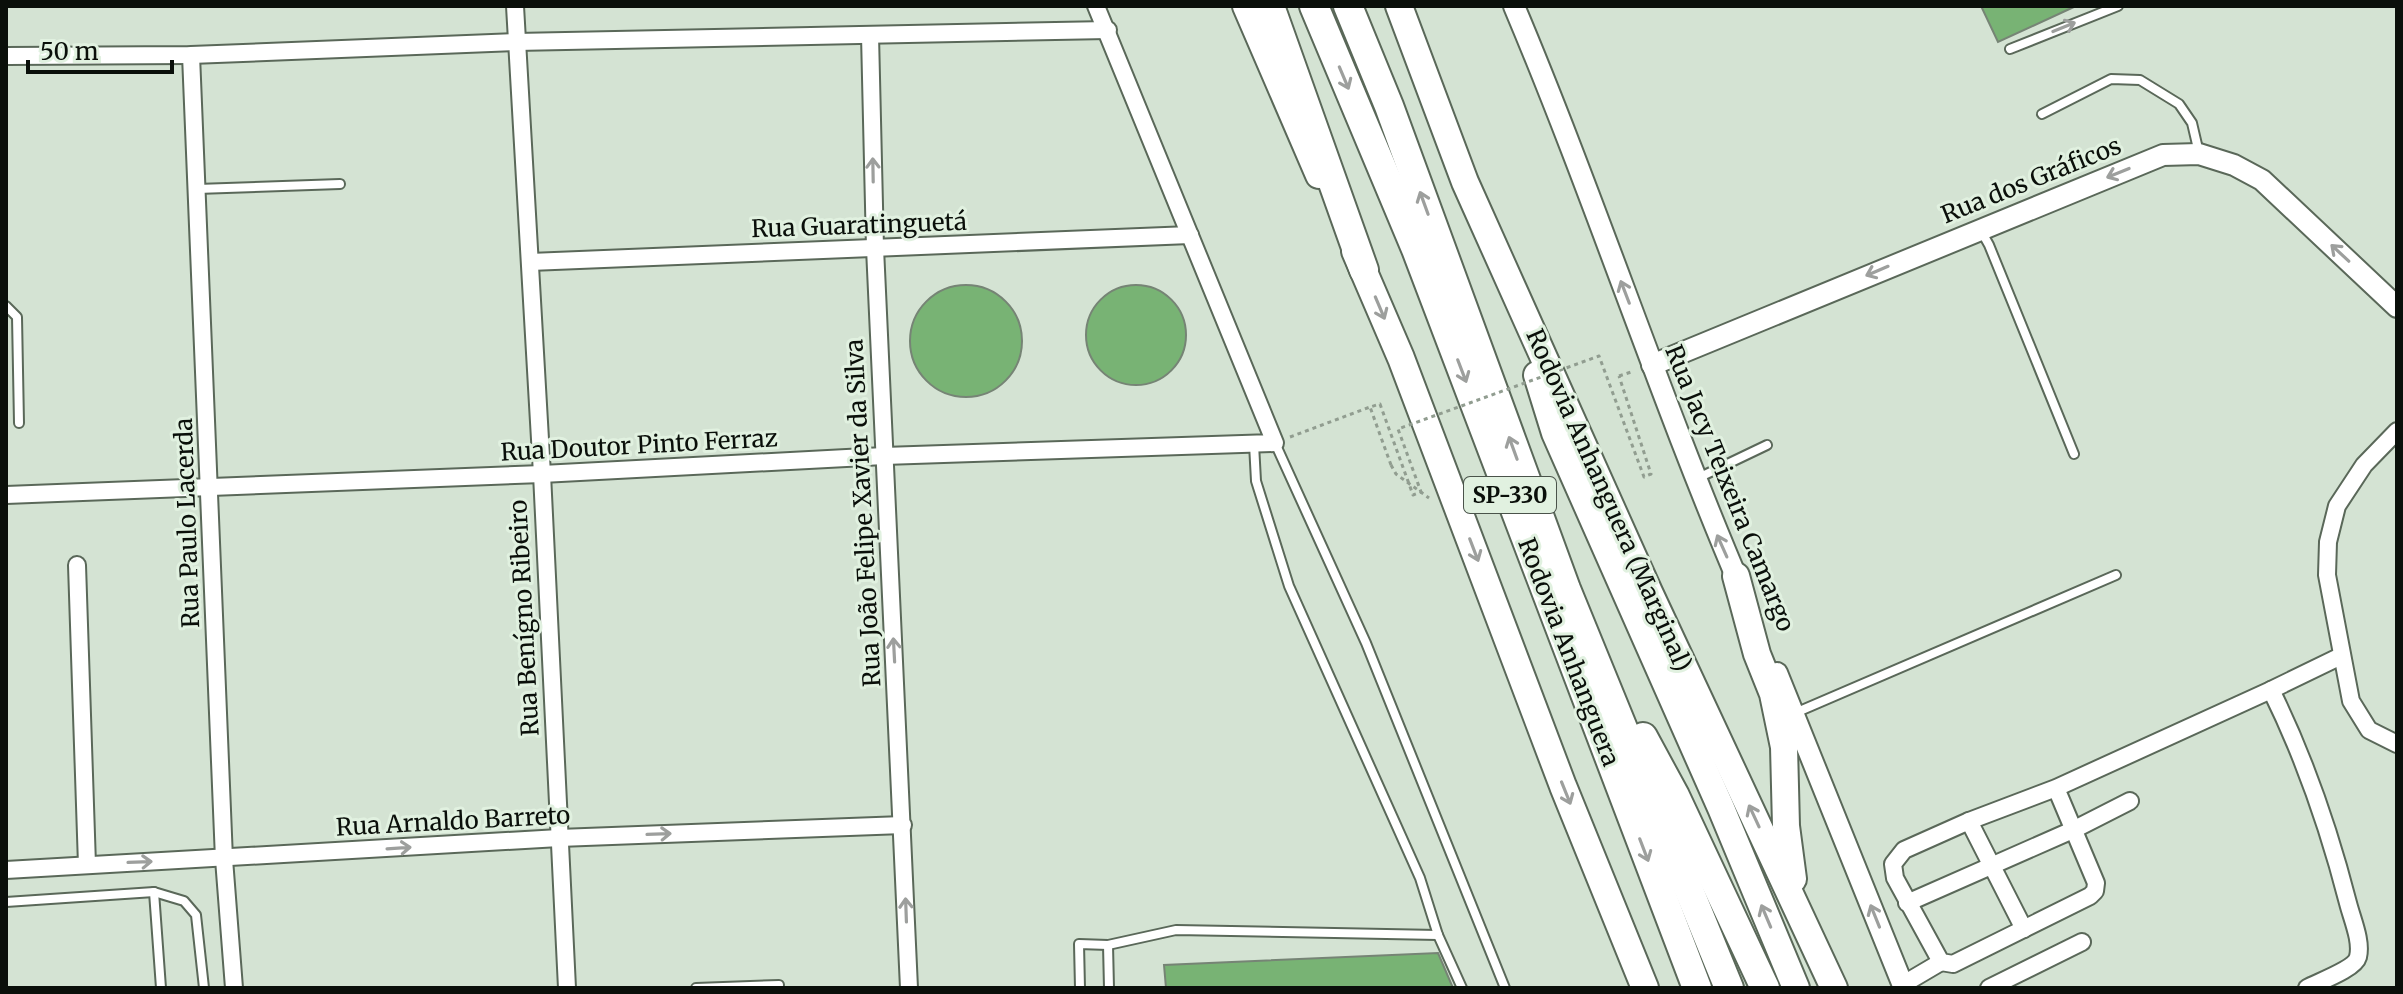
<svg xmlns="http://www.w3.org/2000/svg" width="2403" height="994" font-family="Merriweather,serif">
  <rect width="100%" height="100%" fill="#d4e3d3"/>
  <!-- building -->
  <g fill="#78b374" stroke="#768475" stroke-width="2">
    <path d="M1981,6h95l-78,36z"/>
    <circle cx="1136" cy="335" r="50"/>
    <circle cx="966" cy="341" r="56"/>
    <path d="M1438,953l15,35h-287l-2,-23z"/>
  </g>
  <g fill="none" stroke-linecap="round" stroke-linejoin="round">
    <defs>
      <g id="service">
        <path d="M2010,49l108,-43"/>
        <path d="M2042,114l69,-35 29,1 39,24 13,19 7,30"/>
        <path d="M197,189l143,-5"/>
        <path d="M1980,229l9,16 85,209"/>
        <path d="M6,306l11,11 2,106"/>
        <path d="M1275,443l91,200 139,345"/>
        <path d="M1254,444l2,37 33,105 131,292 18,57 24,53"/>
        <path d="M1696,479l71,-34"/>
        <path d="M1795,713l321,-138"/>
        <path d="M154,892l7,96"/>
        <path d="M6,902l148,-10 30,9 12,14 8,73"/>
        <path d="M1108,945l1,43"/>
        <path d="M696,988l83,-3"/>
        <path d="M1080,988l-1,-44 29,1 68,-15 262,5"/>
      </g>
      <g id="minor">
        <path d="M515,6l27,468 25,514"/>
        <path d="M870,35l5,213 34,740"/>
        <path d="M191,55l33,804 10,129"/>
        <path d="M6,56l185,-1 325,-13 592,-12"/>
        <path d="M530,262l660,-27"/>
        <path d="M2397,431l-33,34 -27,41 -9,36 -1,33 24,126 18,29 28,14"/>
        <path d="M6,495l536,-21 342,-18 391,-13 -179,-437"/>
        <path d="M77,565l10,300"/>
        <path d="M2271,690c34,69 58,139 77,213 4,16 14,38 10,54 -3,12 -40,25 -51,31"/>
        <path d="M2056,788l40,95 -1,8 -5,5 -137,68 -12,-2 -46,-84 -2,-14 11,-14 65,-29 87,-33 215,-98 70,-34"/>
        <path d="M1969,821l55,108"/>
        <path d="M6,870l553,-32 344,-13"/>
        <path d="M1907,903l168,-74 55,-28"/>
        <path d="M1902,985l39,-23"/>
        <path d="M1989,988l93,-46"/>
      </g>
      <g id="tertiary">
        <path d="M1514,6c81,192 145,390 227,582"/>
        <path d="M1652,365l511,-210 36,-1 35,11 28,15 135,127"/>
        <path d="M1777,673l127,315"/>
      </g>
      <g id="trunk">
        <path d="M1246,6l73,169"/>
        <path d="M1399,6l66,176 184,410 185,396"/>
        <path d="M1355,251l46,107 162,428 82,202"/>
        <path d="M1537,375l18,58 166,375 75,180"/>
        <path d="M1736,576l21,78 16,40 11,53 2,79 7,53"/>
      </g>
      <g id="motorway">
        <path d="M1270,6l94,264"/>
        <path d="M1314,6l102,243 281,739"/>
        <path d="M1348,6l41,100 177,483 163,399"/>
        <path d="M1643,737l32,59 90,192"/>
      </g>
    </defs>
    <!-- service casing -->
    <use href="#service" stroke="#5a6859" stroke-width="12"/>
    <!-- minor casing -->
    <use href="#minor" stroke="#5a6859" stroke-width="20"/>
    <!-- tertiary casing -->
    <use href="#tertiary" stroke="#5a6859" stroke-width="24"/>
    <!-- trunk casing -->
    <use href="#trunk" stroke="#5a6859" stroke-width="30"/>
    <!-- motorway casing -->
    <use href="#motorway" stroke="#5a6859" stroke-width="32"/>
    <!-- path -->
    <g stroke="#919d90" stroke-width="3" stroke-dasharray="4 4" stroke-linecap="butt">
      <path d="M1619,376l15,-5"/>
      <path d="M1290,437l80,-30"/>
      <path d="M1391,465l5,9 33,24"/>
    </g>
    <!-- service -->
    <use href="#service" stroke="#fff" stroke-width="8"/>
    <!-- minor -->
    <use href="#minor" stroke="#fff" stroke-width="16"/>
    <!-- tertiary -->
    <use href="#tertiary" stroke="#fff" stroke-width="20"/>
    <!-- trunk -->
    <use href="#trunk" stroke="#fff" stroke-width="26"/>
    <!-- motorway -->
    <use href="#motorway" stroke="#fff" stroke-width="28"/>
    <!-- path-bridge -->
    <path stroke="#919d90" stroke-width="3" stroke-dasharray="4 4" stroke-linecap="butt" d="M1391,465l-21,-58 10,-3 33,91 8,-3 -23,-63 201,-73 45,121 7,-3 -32,-98"/>
  </g>
  <!-- one-way arrows -->
  <defs><path id="oneway-shaft" d="M-6 0H5M1.5-3L5.5 0L1.5 3" fill="none" stroke-width="1.6" stroke-linecap="round" stroke-linejoin="round" transform="scale(2)"/></defs>
  <g stroke="#9d9f9d">
    <use href="#oneway-shaft" transform="translate(2064 27) rotate(-22)"/>
    <use href="#oneway-shaft" transform="translate(1344 78) rotate(67)"/>
    <use href="#oneway-shaft" transform="translate(873 170) rotate(-91)"/>
    <use href="#oneway-shaft" transform="translate(2118 173) rotate(158)"/>
    <use href="#oneway-shaft" transform="translate(1424 203) rotate(-110)"/>
    <use href="#oneway-shaft" transform="translate(2340 253) rotate(-137)"/>
    <use href="#oneway-shaft" transform="translate(1877 271) rotate(157)"/>
    <use href="#oneway-shaft" transform="translate(1625 292) rotate(-111)"/>
    <use href="#oneway-shaft" transform="translate(1380 308) rotate(67)"/>
    <use href="#oneway-shaft" transform="translate(1462 371) rotate(69)"/>
    <use href="#oneway-shaft" transform="translate(1513 448) rotate(-110)"/>
    <use href="#oneway-shaft" transform="translate(1722 546) rotate(-114)"/>
    <use href="#oneway-shaft" transform="translate(1474 550) rotate(69)"/>
    <use href="#oneway-shaft" transform="translate(894 650) rotate(-93)"/>
    <use href="#oneway-shaft" transform="translate(1566 793) rotate(68)"/>
    <use href="#oneway-shaft" transform="translate(1754 816) rotate(-115)"/>
    <use href="#oneway-shaft" transform="translate(659 834) rotate(-2)"/>
    <use href="#oneway-shaft" transform="translate(399 848) rotate(-4)"/>
    <use href="#oneway-shaft" transform="translate(1644 850) rotate(69)"/>
    <use href="#oneway-shaft" transform="translate(140 862) rotate(-2)"/>
    <use href="#oneway-shaft" transform="translate(906 910) rotate(-92)"/>
    <use href="#oneway-shaft" transform="translate(1766 916) rotate(-113)"/>
    <use href="#oneway-shaft" transform="translate(1875 916) rotate(-112)"/>
  </g>
  <g text-anchor="middle" dominant-baseline="central" stroke-width="6" stroke-linejoin="round" paint-order="stroke">
    <!-- shield labels -->
    <rect fill="#e1f1e0" stroke="#4a534a" stroke-width="2" x="1464" y="477" width="92" height="36" rx="6"/>
    <g font-size="22" font-weight="bold" fill="#0a0f0a">
      <text x="1510" y="495">SP-330</text>
    </g>
    <!-- street labels -->
    <g font-size="24" fill="#0a0f0a" stroke="#e1f1e0">
      <text transform="translate(2031 180) rotate(-22)">Rua dos Gráficos</text>
      <text transform="translate(859 225) rotate(-2)">Rua Guaratinguetá</text>
      <text transform="translate(639 445) rotate(-3)">Rua Doutor Pinto Ferraz</text>
      <text transform="translate(1730 488) rotate(68)">Rua Jacy Teixeira Camargo</text>
      <text transform="translate(1609 500) rotate(66)">Rodovia Anhanguera (Marginal)</text>
      <text transform="translate(863 513) rotate(-93)">Rua João Felipe Xavier da Silva</text>
      <text transform="translate(187 523) rotate(-92)">Rua Paulo Lacerda</text>
      <text transform="translate(524 618) rotate(-93)">Rua Benígno Ribeiro</text>
      <text transform="translate(1569 652) rotate(69)">Rodovia Anhanguera</text>
      <text transform="translate(453 821) rotate(-3)">Rua Arnaldo Barreto</text>
    </g>
  </g>
  <!-- border -->
  <rect width="2403" height="994" fill="none" stroke="#0a0f0a" stroke-width="16"/>
  <!-- scale -->
  <path d="M28 60v12h144v-12" fill="none" stroke="#0a0f0a" stroke-width="4"/>
  <text x="40" y="60" font-size="24" fill="#0a0f0a" stroke="#e1f1e0" stroke-width="6" paint-order="stroke">50 m</text>
</svg>
